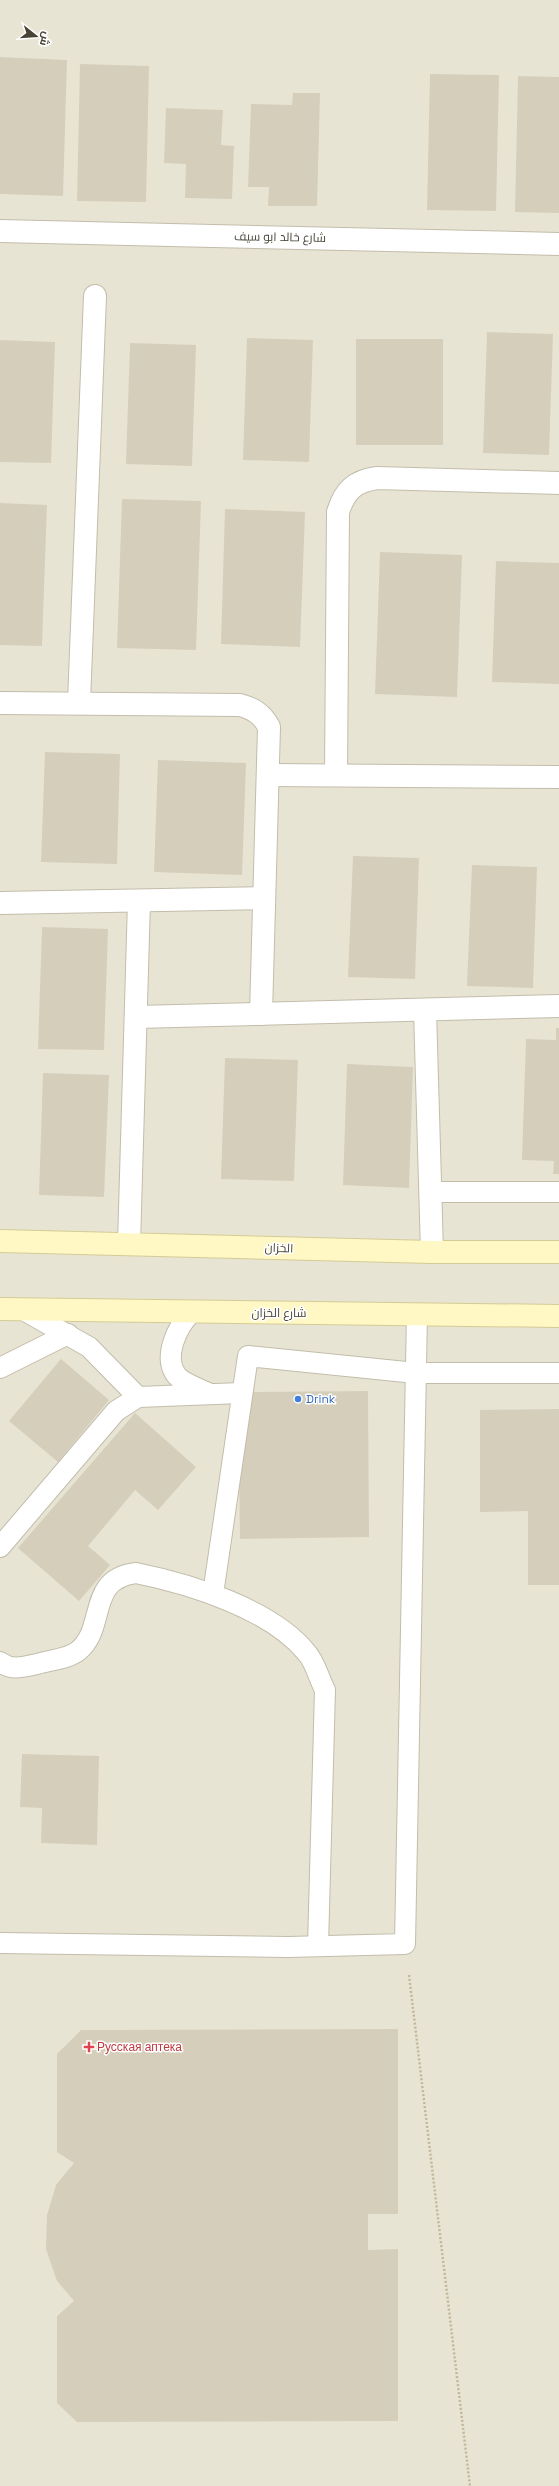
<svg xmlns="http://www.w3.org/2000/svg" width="559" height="2486" font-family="'Space Grotesk',Cairo,sans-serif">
  <rect width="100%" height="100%" fill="#f4f1e6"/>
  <!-- residential -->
  <rect fill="#e8e4d4" x="0" y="0" width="559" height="2486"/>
  <!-- building -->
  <g fill="#d5cebb">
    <path d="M0,57l67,3 -4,136 -63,-2z"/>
    <path d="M80,64l69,2 -3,136 -69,-1z"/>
    <path d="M430,74l69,1 -3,136 -69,-1z"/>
    <path d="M518,76l41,1v136l-44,-1z"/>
    <path d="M293,93h27l-3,113h-49l1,-19h-21l3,-83 41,1z"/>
    <path d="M166,108l57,2 -2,35 13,1 -2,53 -47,-1 1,-34 -22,-1z"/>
    <path d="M487,332l66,2 -4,121 -66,-2z"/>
    <path d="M247,338l66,2 -4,122 -66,-2z"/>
    <rect x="356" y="339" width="87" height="106"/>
    <path d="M0,340l55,2 -4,121 -51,-1z"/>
    <path d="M130,343l66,2 -4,121 -66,-2z"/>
    <path d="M122,499l79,2 -5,149 -79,-2z"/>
    <path d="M0,503l47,2 -5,141 -42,-1z"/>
    <path d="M225,509l80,3 -5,135 -79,-3z"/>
    <path d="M380,552l82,3 -5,142 -82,-3z"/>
    <path d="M496,561l63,2v121l-67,-2z"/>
    <path d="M45,752l75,2 -3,110 -76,-2z"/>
    <path d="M158,760l88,3 -4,112 -88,-3z"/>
    <path d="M353,856l66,2 -4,121 -67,-2z"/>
    <path d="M472,865l65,2 -4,121 -66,-2z"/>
    <path d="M42,927l66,2 -4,121 -66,-1z"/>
    <path d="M556,1028h3v146h-6l1,-13 -32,-1 4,-121 30,1z"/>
    <path d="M225,1058l73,2 -4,121 -73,-2z"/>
    <path d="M347,1064l66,3 -4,121 -66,-3z"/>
    <path d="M43,1073l66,2 -5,122 -65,-2z"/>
    <path d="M61,1359l48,41 -51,62 -49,-41z"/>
    <path d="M368,1391l1,146 -129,2 -2,-147z"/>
    <path d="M559,1409v176h-31v-74l-48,1v-102z"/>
    <path d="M135,1413l61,54 -38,43 -23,-20 -47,56 22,19 -31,36 -61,-53z"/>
    <path d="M22,1754l77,2 -2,89 -56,-2 1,-35 -22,-1z"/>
    <path d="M398,2029v185h-30v36l30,-1v172l-321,1 -20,-19v-87l17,-15 -17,-20 -11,-32 1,-34 9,-30 18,-22 -17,-11v-98l24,-24z"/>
  </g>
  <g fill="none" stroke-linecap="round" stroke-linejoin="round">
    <defs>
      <g id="service">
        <path d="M430,1192h129"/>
        <path d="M25,1311l64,36 49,50"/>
        <path d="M192,1312c-15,14 -30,46 -15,64 7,8 24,13 33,18"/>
        <path d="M0,1368l68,-34"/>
        <path d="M0,1547l116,-136 22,-14 103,-4"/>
        <path d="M213,1594l35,-238 168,17h143"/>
        <path d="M0,1662c12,9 23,5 37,2 13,-4 31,-5 41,-13 29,-23 8,-72 58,-78 54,11 135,36 170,79 9,9 13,27 19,38l-7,256"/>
        <path d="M0,1943l288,4 117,-3 12,-630"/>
      </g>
      <g id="minor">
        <path d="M0,231l559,13"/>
        <path d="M79,702l16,-406"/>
        <path d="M0,703l240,2c14,4 22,9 29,22l-8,287"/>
        <path d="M268,775l291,2"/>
        <path d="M336,775l2,-263c7,-22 17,-31 39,-34l182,5"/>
        <path d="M0,903l264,-5"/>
        <path d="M425,1010l7,242"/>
        <path d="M136,1017l423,-11"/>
        <path d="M129,1244l10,-343"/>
      </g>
      <g id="secondary">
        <path d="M0,1241l432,11h127"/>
        <path d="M0,1309l559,7"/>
      </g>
    </defs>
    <!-- service casing -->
    <use href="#service" stroke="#c2bdab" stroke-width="22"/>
    <!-- minor casing -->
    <use href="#minor" stroke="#c2bdab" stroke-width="24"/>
    <!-- secondary casing -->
    <use href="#secondary" stroke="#d5cb94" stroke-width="24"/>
    <!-- path -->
    <path stroke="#c1b899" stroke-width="2.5" stroke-dasharray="2 2" stroke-linecap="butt" d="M409,1975l61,511"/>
    <!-- service -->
    <use href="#service" stroke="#fff" stroke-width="20"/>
    <!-- minor -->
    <use href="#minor" stroke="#fff" stroke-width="22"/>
    <!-- secondary -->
    <use href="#secondary" stroke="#fff8c5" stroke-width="22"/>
  </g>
  <!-- markers -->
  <circle fill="#3f7fe0" stroke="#fff" stroke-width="1.5" cx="298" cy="1399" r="4"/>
  <path fill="#e0444e" stroke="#fff" stroke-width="1.5" d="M87 2041h4v4h4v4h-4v4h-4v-4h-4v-4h4z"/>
  <g text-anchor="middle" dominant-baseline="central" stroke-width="3" stroke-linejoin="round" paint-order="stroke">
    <!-- street labels -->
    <g font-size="12" fill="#464235" stroke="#fff">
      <text transform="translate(280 237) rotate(1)">شارع خالد ابو سيف</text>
      <text transform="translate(279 1248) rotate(2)">الخزان</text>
      <text x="279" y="1313">شارع الخزان</text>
    </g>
    <!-- shop labels -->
    <g font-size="12" fill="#366cbe" stroke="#fff" text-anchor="start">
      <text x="306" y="1399">Drink</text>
    </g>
    <!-- health labels -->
    <g font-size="12" fill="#be3a42" stroke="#fff" text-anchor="start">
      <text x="97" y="2047">Русская аптека</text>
    </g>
  </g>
  <!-- north arrow -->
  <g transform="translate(36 36) rotate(107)" stroke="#ffffff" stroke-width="3" paint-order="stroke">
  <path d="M0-3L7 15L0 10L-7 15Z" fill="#464235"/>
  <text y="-6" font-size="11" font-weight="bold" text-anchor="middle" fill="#464235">ش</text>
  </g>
</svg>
